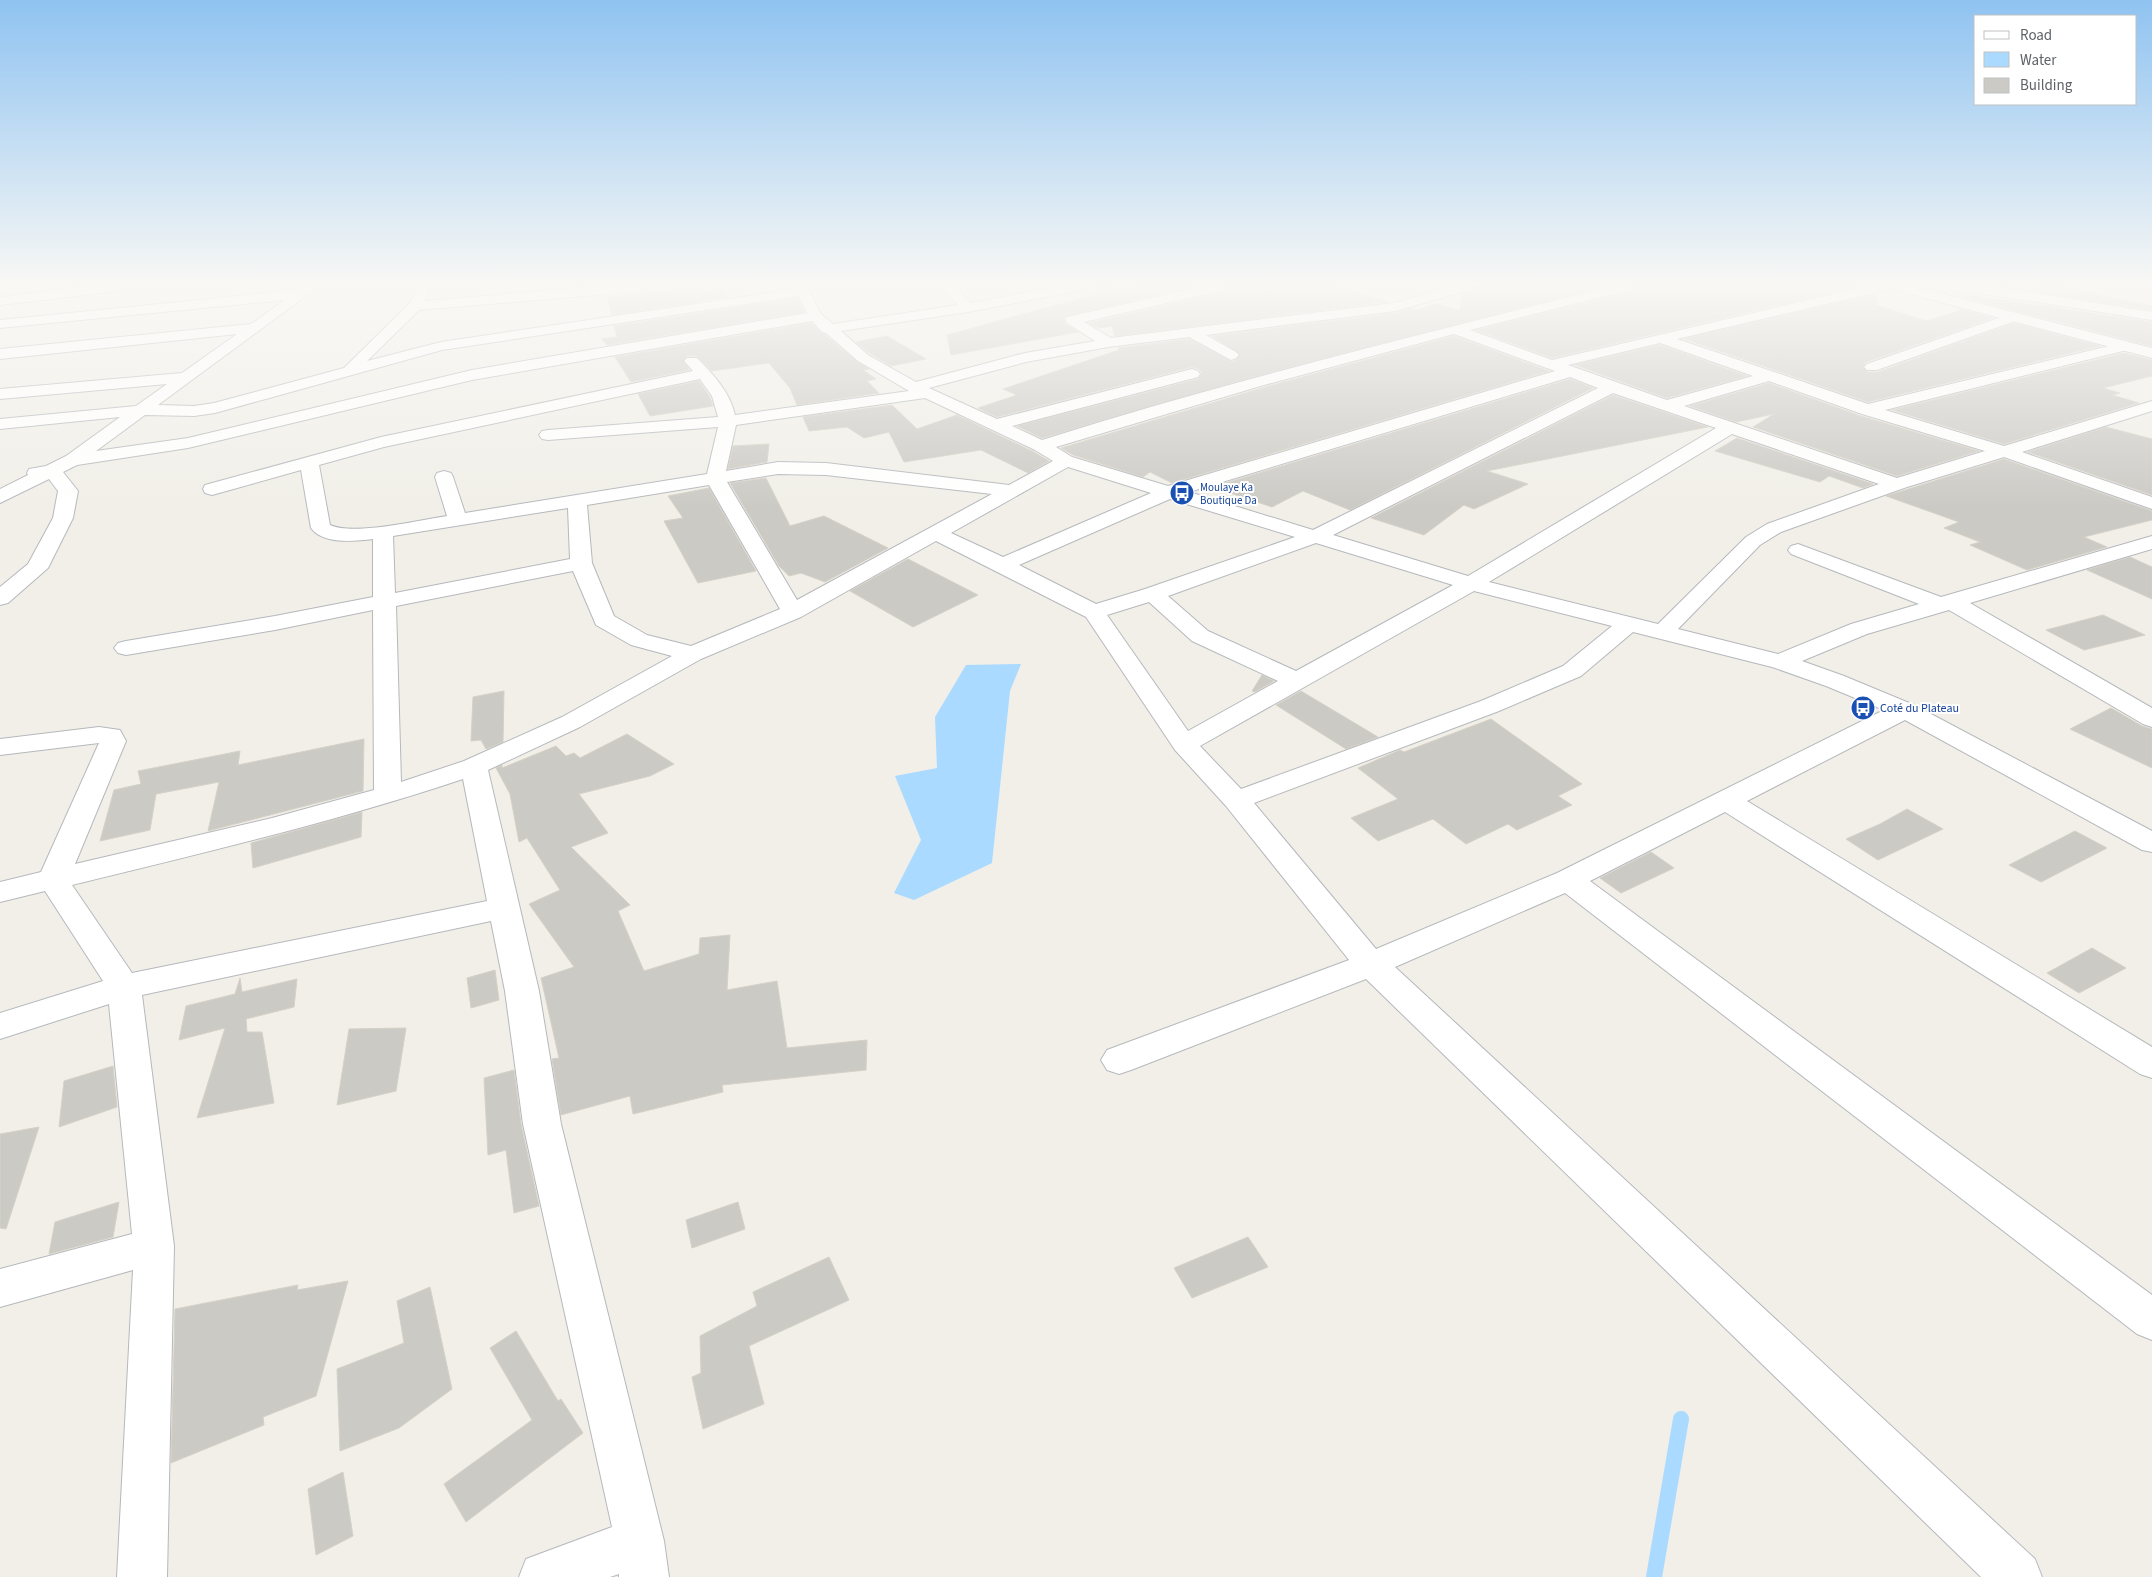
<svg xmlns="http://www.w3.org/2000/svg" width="2152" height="1577" font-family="'Source Sans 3',sans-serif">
  <rect width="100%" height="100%" fill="#f1efe8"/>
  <!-- water -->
  <path fill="#aadaff" d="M1021,664l-11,27 -18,172 -78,37 -20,-7 27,-53 -26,-64 42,-8 -2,-51 31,-52z"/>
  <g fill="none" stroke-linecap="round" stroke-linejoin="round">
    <!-- stream -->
    <path stroke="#aadaff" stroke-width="16" d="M1654,1577l27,-158"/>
  </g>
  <!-- building -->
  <g fill="#cccac5" stroke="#d6d1c6">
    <path d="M1096,287h19l5,2 21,-2h51l-127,29 -2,3 2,5 13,8 -127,23 -4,-20 150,-41z"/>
    <path d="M1228,287h109l51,15 -273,34 -3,-10 -13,2 -10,-5 130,-30z"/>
    <path d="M1474,287h126l-347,90 -211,61 -25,-12 181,-47 4,-6 -3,-4 -7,-2 -195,50 -19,-9 39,-13 -14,-6 116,-39 -1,-2 71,-9 43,23 5,-3 3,-5 -28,-18 183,-23 16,-5 6,2 19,-6 24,6 2,-16 8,-2z"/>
    <path d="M1633,287h223l-304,71 -76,-28 153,-38z"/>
    <path d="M2033,287h32l87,19v4l-119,-19z"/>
    <path d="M697,288l2,4 24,-3 5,8 -116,18 -5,-18z"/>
    <path d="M1876,294l1,11 49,16 33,-10v-2l34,9 -127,44 -4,5 5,5h11l136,-49 86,23 -232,56 -184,-63z"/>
    <path d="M1963,294l189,28v24l-189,-49z"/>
    <path d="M798,298l6,14 -197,33 -5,-6 15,-2 -3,-11z"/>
    <path d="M811,323l10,10 4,2 32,27 12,7 -6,1 13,9 -9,2 12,12 -82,12 -7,-17 -21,-25 -57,8 -15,-15h-10l-4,4 6,10 -58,12 -16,-25z"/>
    <path d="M887,336l39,23 -35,7 -22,-13 -13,-11z"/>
    <path d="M1454,336l95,35 -377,112 -22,-11 -7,5 -70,-22 -12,-7 204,-61z"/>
    <path d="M1660,345l87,31 -80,22 -92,-33z"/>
    <path d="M2124,353l28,7v16l-49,12 17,5 -8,2 27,8 -135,41 -112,-34z"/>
    <path d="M1570,379l23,9 -243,122 -47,-19 -31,16 -60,-20z"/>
    <path d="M699,381l11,16 3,9 -63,10 -12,-22z"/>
    <path d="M1769,383l92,33 118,35 -82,25 -144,-49 21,-13 -38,8 -46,-16z"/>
    <path d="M1613,395l95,32 -221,44 41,13 -54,25 -10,-4 -40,30 -53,-17z"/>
    <path d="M892,405l25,24 40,-14 77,37 15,9 -21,12 -47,-23 -77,12 -15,-30 -25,6 -17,-11 -38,4 -6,-14z"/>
    <path d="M2106,427l46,12v56l-124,-43z"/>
    <path d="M1737,438l136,46 -10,4 -34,-12 -9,6 -105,-31z"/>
    <path d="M769,444l-2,18 -39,7 5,-23z"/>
    <path d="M2004,459l148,52v9l-68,17 23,10 -80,23 -57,-25 10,-3 -36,-14 15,-6 -73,-26z"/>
    <path d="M766,478l24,48 34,-10 64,32 -63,34 -24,-9 -12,3 -10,-10 -49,-83z"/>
    <path d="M709,488l47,83 -58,12 -34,-62 19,-3 -15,-22z"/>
    <path d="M2130,557l22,10v32l-65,-29z"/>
    <path d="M908,559l70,36 -65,32 -63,-36z"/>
    <path d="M2103,615l42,20 -61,15 -38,-20z"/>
    <path d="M1262,675l12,6 -19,11 -3,-1z"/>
    <path d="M504,691l-1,51 -17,7 -5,-9 -10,1 2,-44z"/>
    <path d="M1301,691l77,46 -32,12 -70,-44z"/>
    <path d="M2111,708l31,18 10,3v39l-82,-39z"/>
    <path d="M1491,719l91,65 -24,12 14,9 -55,25 -9,-6 -42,20 -33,-25 -55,22 -27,-23 47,-19 -40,-31 42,-18 4,2z"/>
    <path d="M627,734l47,30 -24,12 -71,18 29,39 -37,14 59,58 -12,6 26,60 55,-17 1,-16 30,-3 -3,55 50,-9 10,67 80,-8 -1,30 -144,15 1,7 -90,22 -3,-18 -69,19 -9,-56 7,-1 -18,-80 33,-11 -45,-63 31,-14 -33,-52 -8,4 -9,-48 -14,-26 6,-3v3l54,-22 10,10 8,-3 6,5z"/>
    <path d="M364,739l-1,52 -155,40 11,-49 -63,12 -6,36 -50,11 14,-51 27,-6 -3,-13 102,-20 -2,14z"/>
    <path d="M1907,809l36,20 -65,31 -32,-21 34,-15z"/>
    <path d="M362,812l-1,25 -108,31 -2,-25z"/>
    <path d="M2075,831l32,17 -66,34 -32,-17z"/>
    <path d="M1651,852l23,16 -53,25 -21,-15z"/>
    <path d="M2092,948l34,20 -47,25 -32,-20z"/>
    <path d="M495,970l4,30 -28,8 -4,-30z"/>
    <path d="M240,978l2,14 55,-13 -3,28 -48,12 1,13h15l12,71 -77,15 28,-90 -46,12 7,-34 49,-12z"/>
    <path d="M406,1028l-10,63 -59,14 12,-76z"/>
    <path d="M113,1066l4,41 -58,20 5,-46z"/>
    <path d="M514,1070l7,54 18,82 -25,7 -8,-63 -18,5 -4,-77z"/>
    <path d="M39,1127l-33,102 -6,-1v-94z"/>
    <path d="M119,1202l-6,35 -64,17 6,-32z"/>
    <path d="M738,1202l7,27 -53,19 -6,-28z"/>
    <path d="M1248,1237l20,30 -76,31 -18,-30z"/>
    <path d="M829,1257l20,43 -100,46 15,58 -61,25 -11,-52 9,-4 -1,-37 57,-30 -4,-14z"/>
    <path d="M348,1281l-32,115 -53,21 1,8 -93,38 4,-154 123,-24 -1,5z"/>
    <path d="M430,1287l22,102 -53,39 -59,23 -3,-82 67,-26 -7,-42z"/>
    <path d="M516,1331l42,70 3,-2 22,34 -117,89 -22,-38 88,-64 -42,-72z"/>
    <path d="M343,1472l10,64 -37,19 -8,-66z"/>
  </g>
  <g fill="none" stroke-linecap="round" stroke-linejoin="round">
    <defs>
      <g id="minor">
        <path d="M85,287h41l-7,4 -119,14v-8z"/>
        <path d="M302,287h16l-160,118 36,1 20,-3 130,-35 65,-64 9,-16 5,-1 7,4 -6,10 170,-14h55l-7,4 -223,19 -52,51 74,-19 354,-53 -2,-2h14l14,27 12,10 125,-19 -17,-18h14l16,16 84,-16h28l-7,4 -108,21 -127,19 27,24 48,27 109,-29 70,-12 -28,-18 -2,-3 2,-3 134,-30h25l-7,4 -135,31 27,16 283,-35 56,-16h22l-2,3 -75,21 -189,24 30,17 3,3 -3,3 -5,2 -42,-23 -81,10 -82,15 -97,26 68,31 195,-50 6,2 2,3 -2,3 -186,49 30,14c187,-59 377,-105 566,-153h23l-2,3 -159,40 82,30 312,-73h24l-2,3 -209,49 191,65 258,-62 5,1 2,3 -2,3 -246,61 119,36 148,-45v10l-130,41 130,45v12l-148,-52 -100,31 -123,44 -21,13 -82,84 100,25 73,-30 68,-20 -128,-50 -3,-4 3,-4 7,-2 143,53 211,-61v13l-182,54 182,105v19l-9,-3 -194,-114 -82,24 -65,27 42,15 70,29 238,126v21l-10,-2 -237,-130 -158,81 405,246v31l-12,-4 -415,-262 -135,69 562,414v45l-15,-6 -572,-441 -170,74 640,592 7,18h-61l-615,-598 -235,91 -12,4 -12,-4 -6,-10 6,-10 242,-90 -123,-154 -51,-56 -89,-133 -150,-76 -135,76 -100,42 -121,68 -92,43 51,221 22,133 103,417 5,36h-50v-3l-9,3h-91l7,-18 86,-32 -89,-403 -18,-133 -14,-70 -349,74 32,251 -7,331h-50l16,-307 -133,37v-38l132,-35 -23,-230 -109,35v-26l103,-32 -58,-90 -45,11v-20l41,-10 58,-129 -99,12v-16l99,-12 21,3 6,11 -51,123 197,-46 102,-28 -1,-180 -98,20 -149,25 -8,-2 -4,-5 4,-5 8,-2 149,-25 98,-19v-58c-18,2 -50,6 -62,-11l-10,-58 -89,25 -7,-2 -2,-4 2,-4 176,-48 312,-66 -9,-10 3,-3h10c16,16 33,34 38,57l174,-24 -51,-30 -32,-28 -4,-1 -10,-11 -340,59 -284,68 -111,17 -14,7 15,19 -5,27 -25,50 -40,35 -8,2v-18l28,-23 25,-46 5,-27 -9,-12 -49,24v-14l28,-14 -1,-2 2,-4 17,-3 20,-10 54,-39 -120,12v-10l136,-13 31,-22 -167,15v-10l182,-16 55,-39 -237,25v-10l251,-25 34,-24 -285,28v-8l298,-30zM799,296l8,17 -335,57 -284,68 -92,13 49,-36 49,1 21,-3 227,-63zM1454,334l101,37 -387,115 -96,-29 -16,-10 208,-62zM1660,343l93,33 -86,24 -99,-35zM1570,377l28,11 -285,142 -124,-38zM700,379l12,17 6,21 -170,13 -6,1 -3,4 3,4 6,1 170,-13 -11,47 -242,39 -12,-36 -2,-4 -7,-2 -7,2 -2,4 12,39c-27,4 -93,20 -117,9l-11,-60 65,-18zM1769,381l93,33 123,37 -88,27 -213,-72zM1613,393l103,35 -248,148 -135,-41zM925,398l110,52 18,11 -44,24 -183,-22 -48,-1 -52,9 10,-46zM1732,434l147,50 -112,40 -21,13 -88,87 -169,-42zM1068,467l83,26 -148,64 -52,-24zM778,474l48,1 166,19 -195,106 -70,-118zM709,485l71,124 -89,37 -44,-11 -33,-19 -22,-53 -5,-58zM1170,499l125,38 -150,52 -49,15 -77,-39zM568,508l2,51 -175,34 -2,-57zM1316,543l137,42 -157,86 -88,-40 -40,-35zM573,571l23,54 35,20 41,11 -110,61 -98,44 -63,21 -5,-176zM1474,591l138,35 -49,40 -82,35 -240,88 -41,-43zM1149,602l43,39 86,40 -90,50 -81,-116zM1633,632l139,35 54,19 58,24 -327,163 -181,76 -122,-146 245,-92 82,-35zM463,779l24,122 -355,72 -60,-88c131,-32 262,-63 391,-106z"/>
        <path d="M1937,287h61l154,25v8l-180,-28 -28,-1z"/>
        <path d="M2013,313l7,4 -2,3 -141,50h-10l-3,-3 3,-3z"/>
      </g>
      <path id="secondary" d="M1893,287h23l236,61v10l-257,-68z"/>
    </defs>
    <!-- minor casing -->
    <use href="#minor" stroke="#b5b8bc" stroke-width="2"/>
    <!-- secondary casing -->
    <use href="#secondary" stroke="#b6babf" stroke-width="2"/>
    <!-- minor -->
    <use href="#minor" fill="#fff" fill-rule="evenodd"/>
    <!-- secondary -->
    <use href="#secondary" fill="#fff" fill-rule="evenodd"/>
  </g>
  <!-- sky -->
  <linearGradient id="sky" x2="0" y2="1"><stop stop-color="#8fc3f1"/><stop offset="0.56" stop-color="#f9f8f5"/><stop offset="1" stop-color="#f9f8f5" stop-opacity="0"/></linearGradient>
  <rect width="2152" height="508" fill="url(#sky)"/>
  <!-- icons -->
  <defs>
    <symbol id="bus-disc" viewBox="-11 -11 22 22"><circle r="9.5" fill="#1a4fb4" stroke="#fff"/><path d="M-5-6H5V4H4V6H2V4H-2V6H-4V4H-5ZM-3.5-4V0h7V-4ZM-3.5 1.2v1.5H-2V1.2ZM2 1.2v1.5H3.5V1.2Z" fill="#fff"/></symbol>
  </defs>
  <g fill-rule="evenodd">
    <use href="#bus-disc" x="1168" y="479" width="28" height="28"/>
    <use href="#bus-disc" x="1849" y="694" width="28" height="28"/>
  </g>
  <g text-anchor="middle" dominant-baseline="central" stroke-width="4" stroke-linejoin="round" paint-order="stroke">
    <!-- far-transit labels -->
    <g font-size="11" fill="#164399" stroke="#fff" text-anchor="start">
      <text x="1200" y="487">Moulaye Ka<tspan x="1200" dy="13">Boutique Da</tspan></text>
    </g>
    <!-- transit labels -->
    <g font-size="12" fill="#164399" stroke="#fff" text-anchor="start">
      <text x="1880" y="708">Coté du Plateau</text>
    </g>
  </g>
  <!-- legend -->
  <rect x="1974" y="15" width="162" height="90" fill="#ffffff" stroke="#bfc1c3"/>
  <rect x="1984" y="31" width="25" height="8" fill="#ffffff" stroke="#bfc1c3"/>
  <text x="2020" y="40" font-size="15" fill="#5f6368">Road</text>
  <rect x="1984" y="52" width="25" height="15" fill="#aadaff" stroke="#bfc1c3"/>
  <text x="2020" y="65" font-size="15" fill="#5f6368">Water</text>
  <rect x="1984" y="78" width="25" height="15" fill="#cccac5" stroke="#bfc1c3"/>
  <text x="2020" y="90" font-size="15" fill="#5f6368">Building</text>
</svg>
